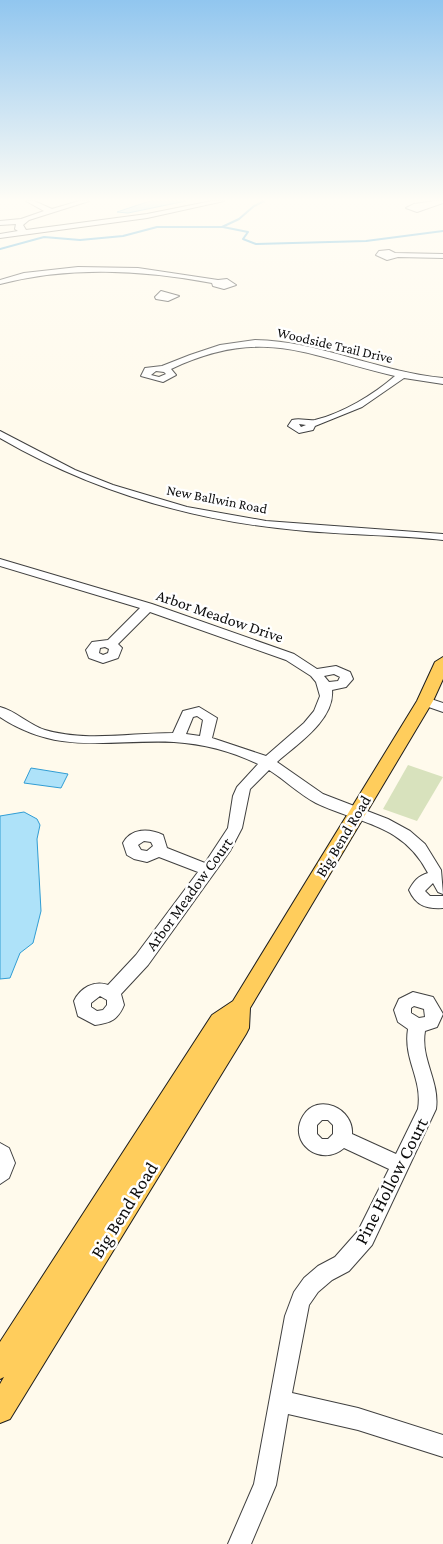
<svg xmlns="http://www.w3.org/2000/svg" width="443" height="1544" font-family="'Crimson Pro',serif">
  <rect width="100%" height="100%" fill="#fffaec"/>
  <!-- cemetery -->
  <path fill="#d8e2bd" d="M408,765l35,12 -26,44 -34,-12z"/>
  <!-- water -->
  <g fill="#aee2f9" stroke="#319dd4">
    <path d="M150,201h36l-58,12 -11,-1z"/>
    <path d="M31,768l37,6 -7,14 -37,-5z"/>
    <path d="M24,812l13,7 3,6 -3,14 4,72 -8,32 -13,10 -10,25 -10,1v-163z"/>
  </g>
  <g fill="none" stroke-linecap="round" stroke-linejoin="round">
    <!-- stream -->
    <g stroke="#319dd4" stroke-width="2">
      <path d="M223,227l25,5 -5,7 13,5 110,-3 77,-10"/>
      <path d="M0,249l44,-12 36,3 43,-4 34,-9h65l17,-8 15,-13 10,-5"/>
    </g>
    <defs>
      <g id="minor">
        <path d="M26,201h8l18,8 27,-8h10l-60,19 -6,5 3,5 121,-16 65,-13h12l-77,17 -147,20v-4l18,-3 -3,-2 1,-5 -16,1v-4l21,-2 23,-8z"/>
        <path d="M435,201h8v2l-26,9 -11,-4 8,-4z"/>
        <path d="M389,250l6,3 48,1v4l-45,-1 -11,3 -11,-5 3,-4z"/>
        <path d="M78,267l60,1 80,12 9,-1 9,6 -12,4 -11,-3 -1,-3c-71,-13 -141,-17 -212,1v-4l24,-7z"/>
        <path d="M161,291l18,5 -11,5 -12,-2 -1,-2z"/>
        <path d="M255,340c64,1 124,32 188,38v6l-39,-6 -42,29 -47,19 -2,4 -14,3 -11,-7 4,-6c8,-2 16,1 23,0 28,-7 58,-25 80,-44 -90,-21 -132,-50 -224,-7l5,6 -13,7 -22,-6 4,-8 17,-2 28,-11 30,-10zM156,371l8,1 2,2 -7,3 -8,-2zM299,424l7,1 -5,2z"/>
        <path d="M0,431l75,39 38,15 74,22 79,14 177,13v6c-45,-5 -91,-5 -137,-9 -109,-9 -211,-38 -306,-93z"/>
        <path d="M0,559l152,45 142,50 23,15 19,-3 14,6 3,7 -7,8 -14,3c3,30 -36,55 -55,72l46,32 65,25 22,12 15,13 16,26 2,24 -5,-2 -5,-9 -8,8 5,5h13v12c-16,1 -27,-2 -34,-18 5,-9 9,-14 19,-17 -25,-49 -68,-49 -112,-70 -17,-9 -31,-23 -47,-33l-19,19 -8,39 -12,23 -82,114 -27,29 3,11c-6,15 -14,18 -29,20l-17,-9 -4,-15c6,-13 20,-21 34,-16l28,-30 62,-83 -39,-15 -12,5 -13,-3 -7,-4 -4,-12c8,-15 26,-15 40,-8l4,13 38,15 23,-35 5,-32 4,-9 21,-23c-27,-13 -54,-20 -84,-22 -65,-3 -115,14 -174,-25v-10c16,4 29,18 45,23 41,12 86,3 128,3l10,-22 16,-4 18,11 -5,20 54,18 38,-33 10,-12 6,-15 -4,-14 -5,-6 -25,-16 -136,-48 -32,32 4,4 -4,10 -15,5 -14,-5 -3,-8 6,-8 16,-2 32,-32 -140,-42zM105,647l4,2 -1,4 -5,2 -4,-2 1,-5zM334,674l6,3 -2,4 -9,1 -5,-6zM197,716l6,4 -3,16 -14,-2 7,-17zM144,841l7,1 2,4 -6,5 -6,-1 -3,-5zM100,996l7,4v5l-4,5 -6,1 -6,-4v-4z"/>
        <path d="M425,697l18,6v9l-23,-8 -1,-3z"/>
        <path d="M413,992l20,5 10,17 -6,13 -12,4c-5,28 15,50 11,78l-64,136 -23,26 -17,9 -14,12 -9,13 -17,88 66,15 85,27v22l-85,-27 -70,-16 -12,71 -25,59h-23l26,-60 31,-168 9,-24 10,-14 14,-12 17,-9 23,-26 31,-62 -45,-21c-23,20 -57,-5 -41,-32 14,-24 51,-8 49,18l44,20 22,-45c5,-30 -15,-49 -10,-80l-10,-7 -4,-12 5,-11zM414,1006l10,3 1,8 -6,1 -8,-5v-5zM322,1120h6l5,5v9l-5,5h-6l-5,-5v-9z"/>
        <path d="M0,1143l9,5 6,15 -6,15 -9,6z"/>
      </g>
      <path id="major" d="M443,657v22l-10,22 -183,307 -1,20 -3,6 -236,385 -10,4v-39l4,-7 -4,2v-37l212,-327 21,-14 184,-300 18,-39z"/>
    </defs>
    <!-- minor casing -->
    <use href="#minor" stroke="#404040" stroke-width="2"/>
    <!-- major casing -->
    <use href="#major" stroke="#1e1e1e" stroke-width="2"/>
    <!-- minor -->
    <use href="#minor" fill="#fff" fill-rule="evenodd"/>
    <!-- major -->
    <use href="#major" fill="#ffcd5c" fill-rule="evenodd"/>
  </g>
  <!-- sky -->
  <linearGradient id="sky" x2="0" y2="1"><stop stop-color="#91c6ef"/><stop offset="0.48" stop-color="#fffdf6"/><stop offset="1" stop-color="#fffdf6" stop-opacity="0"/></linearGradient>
  <rect width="443" height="417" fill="url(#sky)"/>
  <g text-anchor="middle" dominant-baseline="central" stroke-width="5" stroke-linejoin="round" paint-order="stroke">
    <!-- far-street labels -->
    <g font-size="14" fill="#0d0d0d" stroke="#fff">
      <text transform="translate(335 345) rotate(13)">Woodside Trail Drive</text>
      <text transform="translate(217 499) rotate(11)">New Ballwin Road</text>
    </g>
    <!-- street labels -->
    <g font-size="16" fill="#0d0d0d" stroke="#fff">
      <text transform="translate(220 616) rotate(19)">Arbor Meadow Drive</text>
      <text transform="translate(343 836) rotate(-59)">Big Bend Road</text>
      <text transform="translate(189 894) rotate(-54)">Arbor Meadow Court</text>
    </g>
    <!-- near-street labels -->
    <g font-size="19" fill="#0d0d0d" stroke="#fff">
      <text transform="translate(391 1181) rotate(-63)">Pine Hollow Court</text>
      <text transform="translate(124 1210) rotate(-58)">Big Bend Road</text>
    </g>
  </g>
</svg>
